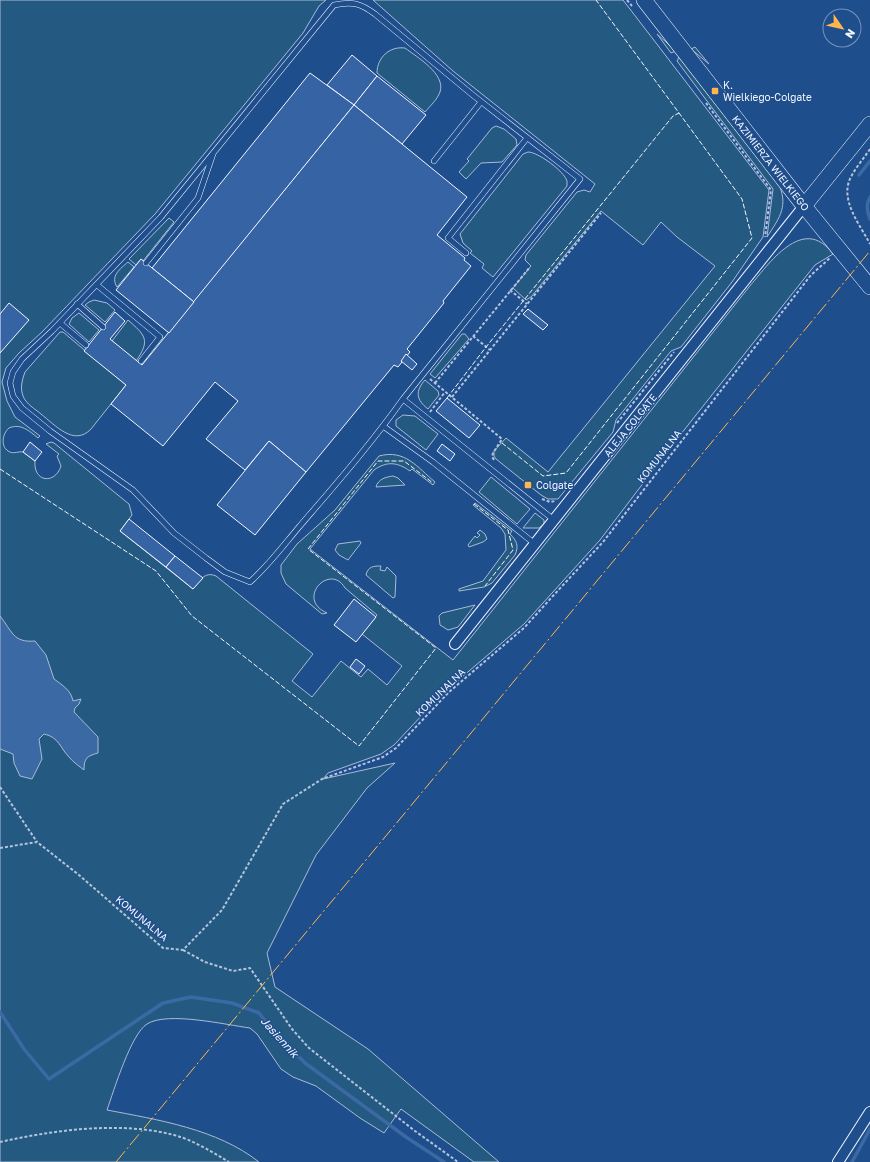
<svg xmlns="http://www.w3.org/2000/svg" width="870" height="1162" font-family="'Golos Text',sans-serif">
  <rect width="100%" height="100%" fill="#1f4e8c"/>
  <!-- green -->
  <g fill="#245a82" stroke="#a8bbd7">
    <path d="M0,0h326l-7,6 -16,27 -148,181 -113,118 -23,21 -13,15 -4,14 5,19 8,16 25,19 -2,2c-9,-7 -17,-15 -29,-10 -7,6 -9,20 1,24 4,2 9,-1 13,0l12,9c-2,21 20,24 26,5l-4,-10 2,-2 -13,-10 5,-2 3,1 75,61 3,11 -12,16 73,58c7,-8 11,-18 23,-13l97,78 -21,27 20,16 29,-36 20,16 7,-8 19,16 15,-19 -40,-32 15,-19 -32,-27c-15,-26 -50,11 -18,25l-5,1 -36,-30 -5,-11v-8l16,-21 38,-34 44,-54c26,-7 38,11 56,26l-2,3 -21,-16 -2,2c-13,-9 -23,-10 -36,-1l-64,79 143,111 296,-373c19,-22 54,-74 84,-33l-18,11 -142,179 -73,96 -76,84 -83,71 -47,50 -13,9 -53,19 -5,6 72,-16 -28,25 -51,67 -49,98 8,34 93,62 131,113h-25l-73,-53 -17,24 -24,-15 -44,-32 -23,-9 -12,-8 -24,-35 -7,-6c-23,-3 -83,-17 -103,-4 -16,10 -33,66 -40,86 52,10 110,19 152,52h-259z"/>
    <path d="M373,0h250l146,190 -6,47 -31,45 -51,65 -10,4 -55,69 -3,12 -55,67h-10l-7,-4 -45,-36 -2,-3v-5l12,-13 42,34 167,-206 -38,-29 -16,-15 -18,23 -42,-34 -70,86 -5,3 -13,-12 18,-22 -6,-6 1,-5 51,-63 7,-2 6,2 5,-8 -142,-113z"/>
    <path d="M657,34l19,17 -5,2z"/>
    <path d="M695,47l14,17 -18,-15z"/>
    <path d="M405,48c12,9 41,26 35,44 -3,8 -10,14 -15,20l-48,-39c0,-15 12,-27 28,-25z"/>
    <path d="M679,57l101,130c8,21 -2,33 -13,50l6,-48 -96,-128z"/>
    <path d="M496,126l8,3 12,10 1,6 -15,17 -21,1 -15,16 -7,-7 10,-11 -2,-2 25,-31z"/>
    <path d="M528,152c10,0 36,19 39,29v5l-74,91 -11,-9 2,-4 -14,-11 2,-2 -9,-8 -3,-9 63,-80z"/>
    <path d="M169,218l5,4 -31,39 -2,-2 -5,6 -7,-6z"/>
    <path d="M128,262l6,5 -17,20c-7,-11 3,-18 11,-25z"/>
    <path d="M94,300l13,3 8,7 -10,12 -20,-17 4,-3z"/>
    <path d="M79,313l20,17 -10,12 -20,-18 3,-6z"/>
    <path d="M128,320c17,15 23,20 8,41l-24,-20z"/>
    <path d="M60,332h3l63,53 -35,44c-17,18 -36,-4 -50,-15 -6,-5 -15,-10 -18,-18 -3,-8 -1,-16 2,-24z"/>
    <path d="M462,334h3l4,5 -34,39 -5,-4z"/>
    <path d="M425,380l13,11 1,4 -11,14c-12,-9 -13,-18 -3,-29z"/>
    <path d="M403,415l12,1 23,18 -12,16 -30,-24v-6z"/>
    <path d="M393,476l5,2 7,7 -29,2c2,-8 10,-10 17,-11z"/>
    <path d="M491,477l39,32 -13,15 -38,-32z"/>
    <path d="M475,503l37,28 -2,3c7,7 9,12 5,21l-23,28 -8,4 -25,4v-2l24,-8 23,-31 -1,-16 -4,-6 -28,-23z"/>
    <path d="M535,513l9,7v4l-5,4h-16z"/>
    <path d="M480,530l5,4 2,5 -4,3 -14,5 -1,-2 7,-9 2,2 3,-3 -3,-2z"/>
    <path d="M360,541l1,2 -13,17 -9,-5 -4,-5 3,-6z"/>
    <path d="M381,566l-1,4 5,1 2,-4 9,9 -1,21 -2,1 -27,-23c2,-9 8,-9 15,-9z"/>
    <path d="M475,605l-17,22 -10,3 -8,-5 -1,-9 3,-3z"/>
  </g>
  <!-- water -->
  <path fill="#3b69a3" stroke="#a8bbd7" d="M0,616c12,15 13,27 35,25l11,14 8,24c8,6 17,11 19,22l8,-2 -2,5 -4,4 -1,4 24,25v16c-11,3 -14,5 -14,17 -5,-4 -11,-8 -15,-13 -9,-9 -10,-20 -25,-23l-5,5 3,20 -10,20 -12,-3 -6,-13 -1,-9 -13,-5z"/>
  <g fill="none" stroke-linecap="round" stroke-linejoin="round">
    <!-- stream -->
    <g stroke="#3b69a3" stroke-width="3.5">
      <path d="M859,175l11,-14"/>
      <path d="M870,197c-4,7 -3,15 0,22"/>
      <path d="M0,1012l24,37 25,30 114,-76 28,-6 41,6 27,10 13,17 33,33 101,74 38,25"/>
      <path d="M852,1162l18,-33"/>
    </g>
  </g>
  <!-- building -->
  <g fill="#3563a3" stroke="#f2f6ff">
    <path d="M352,55l25,21 -23,29 -27,-20z"/>
    <path d="M310,73l44,32 -160,197 -42,-34z"/>
    <path d="M377,76l49,39 -24,29 -48,-39z"/>
    <path d="M354,105l113,92 -30,38 28,23 -1,2 7,6 -28,35 1,2 -37,46 3,3 -12,15 -4,-2 -88,107 -37,-31 -24,29 -39,-31 32,-38 -23,-19 -52,64 -52,-42 15,-19 -42,-34 31,-39 10,9 -15,18 32,26z"/>
    <path d="M141,259l53,43 -25,31 -53,-43z"/>
    <path d="M9,303l20,17 -29,33v-39z"/>
    <path d="M528,309l20,16 -5,5 -20,-16z"/>
    <path d="M406,354l11,10 -5,6 -11,-9z"/>
    <path d="M447,398l33,27 -11,13 -33,-27z"/>
    <path d="M269,441l37,31 -51,63 -38,-30z"/>
    <path d="M30,442l12,10 -7,9 -12,-9z"/>
    <path d="M442,444l13,10 -5,7 -13,-10z"/>
    <path d="M129,519l46,37 -9,11 -46,-36z"/>
    <path d="M175,556l28,22 -10,11 -27,-22z"/>
    <path d="M354,599l22,18 -20,25 -22,-17z"/>
    <path d="M356,659l9,7 -6,8 -9,-7z"/>
  </g>
  <g fill="none" stroke-linecap="round" stroke-linejoin="round">
    <defs>
      <g id="lane">
        <path d="M434,161l47,-59"/>
        <path d="M466,253l-18,-15 79,-100"/>
        <path d="M146,263l52,-65 15,-44"/>
        <path d="M97,285l63,52 -19,24"/>
        <path d="M77,304l26,23"/>
        <path d="M60,323l26,22"/>
        <path d="M403,399l177,-220 -106,-83 -99,-82c-15,-11 -23,-13 -41,-9l-173,212 -109,114 -30,28 -9,13 -3,11 3,13 9,12 28,23 83,59 41,43 32,25 19,14 25,10c19,-17 33,-36 49,-55 36,-42 72,-83 104,-128l151,121"/>
        <path d="M383,426l50,36 102,82"/>
      </g>
      <g id="street">
        <path d="M455,644l349,-438"/>
        <path d="M838,1162l32,-50"/>
      </g>
      <g id="secondary">
        <path d="M644,0l160,206 66,81"/>
        <path d="M804,206l66,-82"/>
      </g>
    </defs>
    <!-- lane casing -->
    <use href="#lane" stroke="#f2f6ff" stroke-width="6"/>
    <!-- street casing -->
    <use href="#street" stroke="#f2f6ff" stroke-width="12"/>
    <!-- secondary casing -->
    <use href="#secondary" stroke="#f2f6ff" stroke-width="16"/>
    <!-- path -->
    <g stroke="#b3c4dc" stroke-width="2" stroke-dasharray="3 2" stroke-linecap="butt">
      <path d="M627,0l5,6"/>
      <path d="M706,103l65,87 -6,47"/>
      <path d="M870,149c-6,9 -13,17 -18,26 -14,23 7,48 18,69"/>
      <path d="M510,290l17,14"/>
      <path d="M473,336l17,14"/>
      <path d="M430,379l72,60 -9,14 -1,4 3,4"/>
      <path d="M435,383l95,-116"/>
      <path d="M452,397l149,-184"/>
      <path d="M430,412l15,-20"/>
      <path d="M617,423l57,-71"/>
      <path d="M542,499l8,3 5,-1"/>
      <path d="M0,787l37,55"/>
      <path d="M0,848l37,-6 42,33 84,73 20,2 39,-40 61,-106 39,-25 61,-22 13,-9 53,-56 75,-64 28,-31 51,-55 208,-267 19,-17"/>
      <path d="M183,950l22,12 28,9 17,-3 42,61 17,19 106,83 43,31"/>
      <path d="M0,1142c54,-12 120,-21 174,-7 19,5 38,17 55,27"/>
    </g>
    <!-- lane -->
    <use href="#lane" stroke="#1f4e8c" stroke-width="5"/>
    <!-- street -->
    <use href="#street" stroke="#1f4e8c" stroke-width="10"/>
    <!-- secondary -->
    <use href="#secondary" stroke="#1f4e8c" stroke-width="15"/>
    <!-- fence -->
    <g stroke="#f2f6ff" stroke-width="1" stroke-dasharray="5 2" stroke-linecap="butt">
      <path d="M447,398l39,-51 187,-231 6,-3 -83,-113"/>
      <path d="M502,443l41,33 23,-3 186,-235 -10,-39 -63,-86"/>
      <path d="M0,469l156,102 36,45 167,130 77,-98 -128,-99 70,-88h26l29,22"/>
      <path d="M474,504l34,26 5,20 -28,36"/>
    </g>
    <!-- power -->
    <path stroke="#ffb74d" stroke-width="1" stroke-dasharray="14 3 2 3" stroke-linecap="butt" d="M116,1162l754,-911"/>
  </g>
  <!-- markers -->
  <g fill="#ffb74d" stroke="#1f4e8c" stroke-width="1.5">
    <rect x="711" y="87" width="8" height="8" rx="2"/>
    <rect x="524" y="481" width="8" height="8" rx="2"/>
  </g>
  <g text-anchor="middle" dominant-baseline="central" stroke-width="3" stroke-linejoin="round" paint-order="stroke">
    <!-- poi labels -->
    <g font-size="10" fill="#f2f6ff" stroke="#1f4e8c" text-anchor="start">
      <text x="723" y="85">K.<tspan x="723" dy="12">Wielkiego-Colgate</tspan></text>
      <text x="536" y="485">Colgate</text>
    </g>
    <!-- street labels -->
    <g font-size="10" fill="#f2f6ff" stroke="#1f4e8c">
      <text transform="translate(771 163) rotate(52)">KAZIMIERZA WIELKIEGO</text>
      <text transform="translate(630 425) rotate(-51)">ALEJA COLGATE</text>
      <text transform="translate(659 456) rotate(-52)">KOMUNALNA</text>
      <text transform="translate(440 692) rotate(-44)">KOMUNALNA</text>
      <text transform="translate(142 918) rotate(40)">KOMUNALNA</text>
    </g>
    <!-- water labels -->
    <g font-size="11" font-style="italic" fill="#f2f6ff" stroke="#1f4e8c">
      <text transform="translate(280 1037) rotate(48)">Jasiennik</text>
    </g>
  </g>
  <!-- north arrow -->
  <g transform="translate(842 28) rotate(124)"><circle r="19" fill="#1f4e8c" stroke="#7391ba"/>
  <path d="M0-3L7 15L0 10L-7 15Z" fill="#ffb74d"/>
  <text y="-6" font-size="11" font-weight="bold" text-anchor="middle" fill="#f2f6ff">N</text>
  </g>
</svg>
